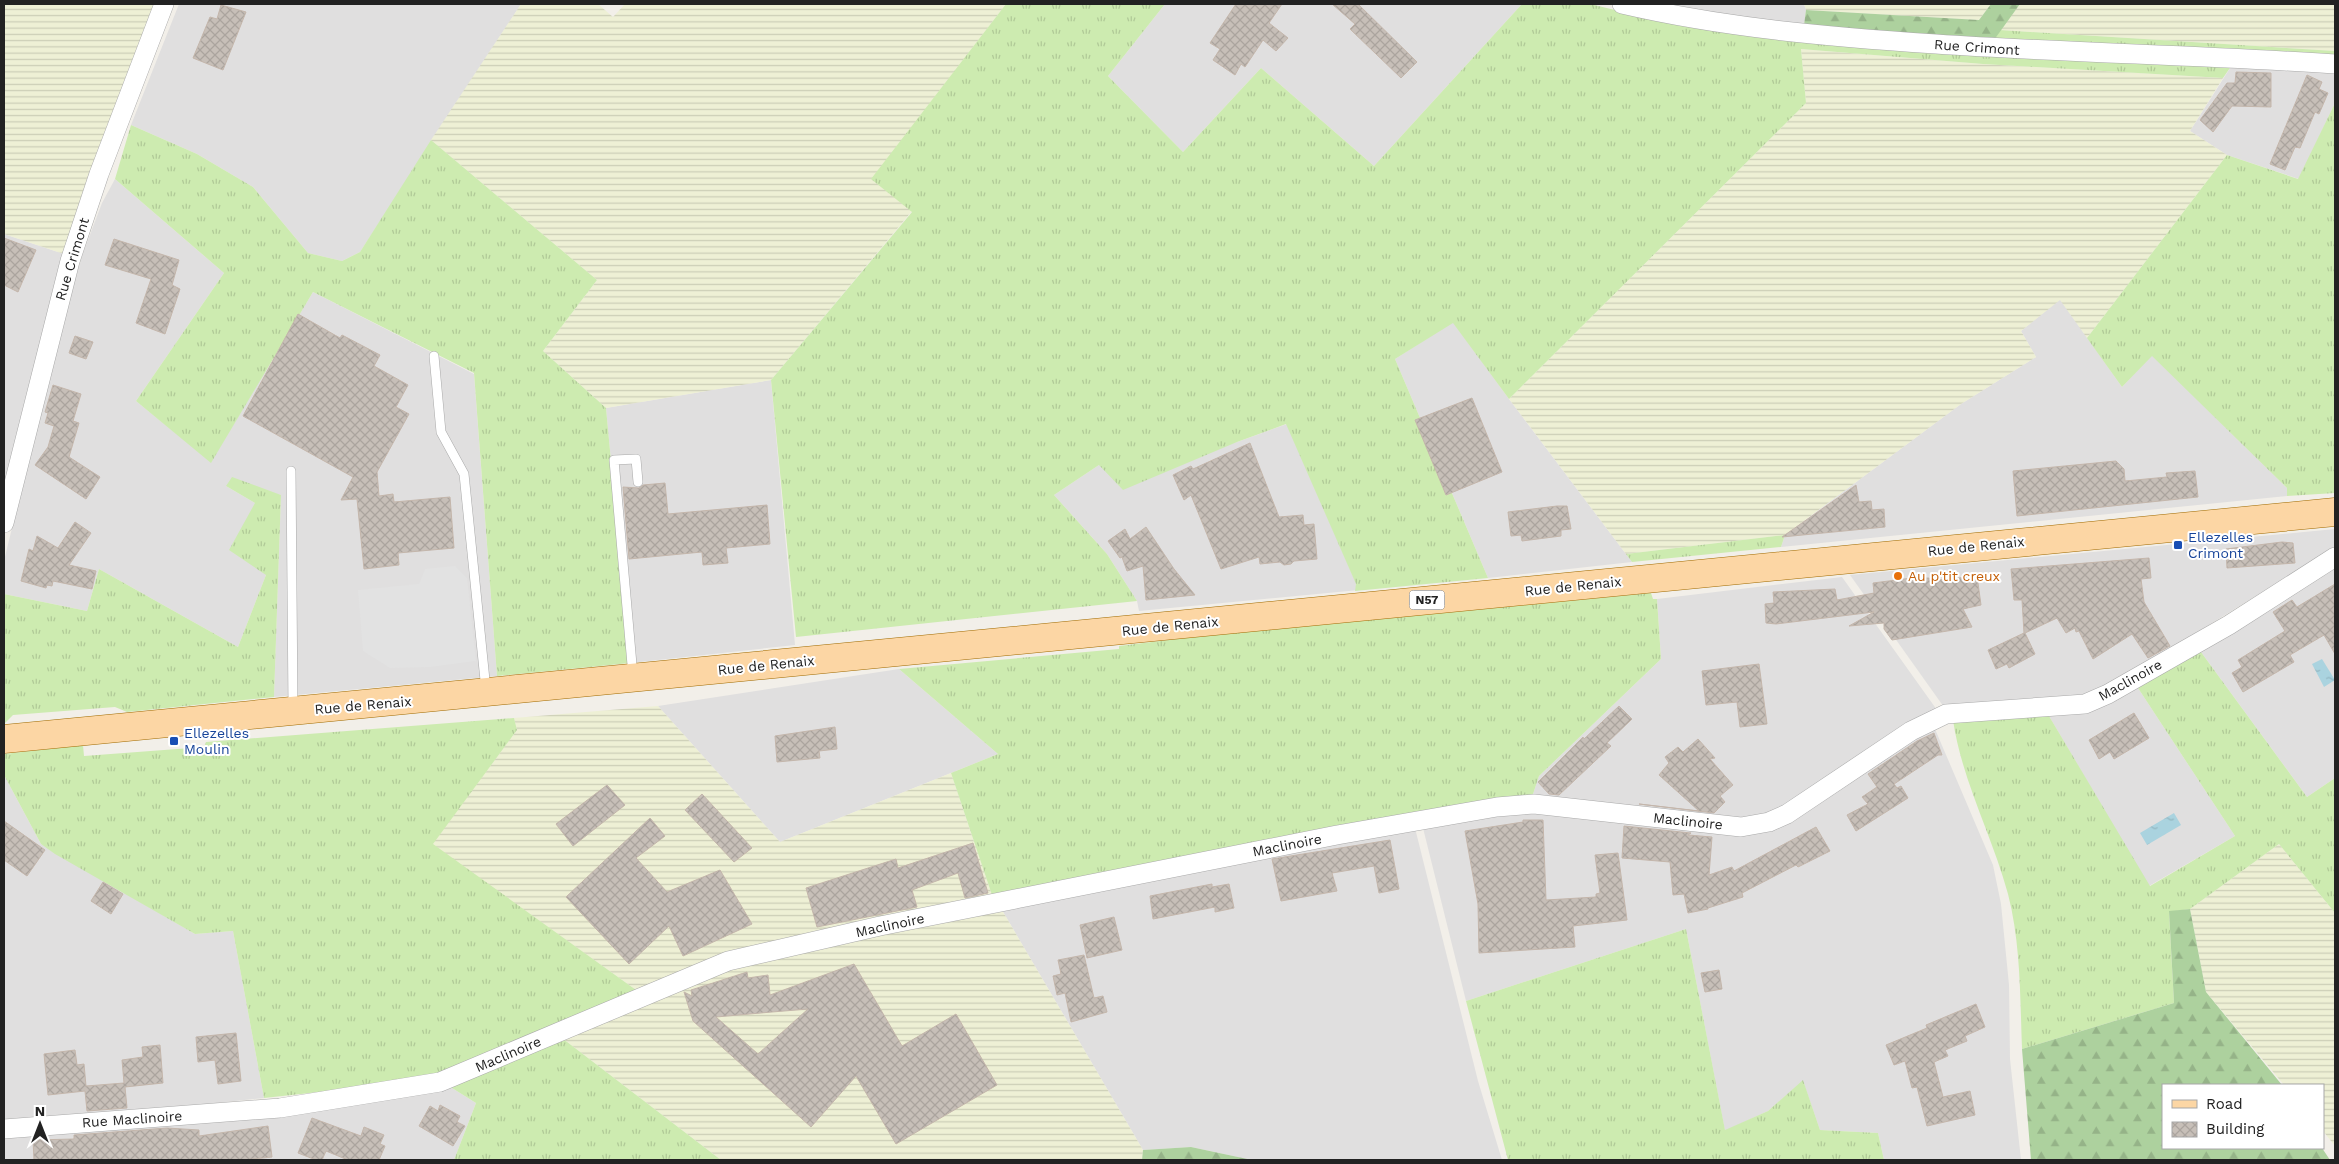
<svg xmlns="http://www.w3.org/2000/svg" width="2339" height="1164" font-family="'Work Sans',sans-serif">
  <defs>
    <pattern id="farmland-rules" width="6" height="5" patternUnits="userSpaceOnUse" patternTransform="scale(1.25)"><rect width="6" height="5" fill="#eef0d5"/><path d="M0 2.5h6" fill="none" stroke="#ccceb7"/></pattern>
    <pattern id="grass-tufts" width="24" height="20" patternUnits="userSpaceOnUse" patternTransform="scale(1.25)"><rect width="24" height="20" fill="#cdebb0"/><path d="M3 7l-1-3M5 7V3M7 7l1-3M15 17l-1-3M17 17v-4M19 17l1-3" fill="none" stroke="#b0c997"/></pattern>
    <pattern id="forest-firs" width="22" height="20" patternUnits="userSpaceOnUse" patternTransform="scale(1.25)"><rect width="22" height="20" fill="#add19e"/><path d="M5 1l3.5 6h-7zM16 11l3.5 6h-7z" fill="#95b388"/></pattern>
    <pattern id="water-ripples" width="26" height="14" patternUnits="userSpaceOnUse" patternTransform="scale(1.25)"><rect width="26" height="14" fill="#aad3df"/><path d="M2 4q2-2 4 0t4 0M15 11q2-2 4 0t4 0" fill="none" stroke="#92b5bf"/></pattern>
    <pattern id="building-cross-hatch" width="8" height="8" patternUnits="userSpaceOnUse" patternTransform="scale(1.25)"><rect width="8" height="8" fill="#c7bfb8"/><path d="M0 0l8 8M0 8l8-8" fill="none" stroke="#aba49e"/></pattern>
  </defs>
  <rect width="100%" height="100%" fill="#f2efe9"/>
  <!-- residential -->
  <g fill="#e0dfdf">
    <path d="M179,4h342l-161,248 -18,9 -34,-8 -55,-66 -56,-33 -66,-29z"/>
    <path d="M1165,4h357l-148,162 -113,-98 -78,84 -75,-76z"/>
    <path d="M1655,4h149l2,6 -2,15 -96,-11z"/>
    <path d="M2232,65l103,6v32l-36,76 -72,-24 -37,-24z"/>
    <path d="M115,179l109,94 -88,128 75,61 102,-170 161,82 23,302 -223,21 7,-202 -55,-9 29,17 11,72 -28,72 -139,-78 -12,42 -83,-17v-33l53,-219 26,-89 19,-50z"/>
    <path d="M4,234l60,20 -60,237z"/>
    <path d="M2060,299l62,88 30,-32 135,133v8l-506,51 4,-12 176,-131 75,-47 -15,-26z"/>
    <path d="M1453,322l56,77 123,163 -144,16 -93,-219z"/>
    <path d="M771,380l24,265 -165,18 -24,-255z"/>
    <path d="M1287,424l72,166 -220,21 -2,-10 -30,-47 -53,-59 45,-30 138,-23z"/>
    <path d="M2335,529v18l-220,136 -30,16 -139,11 -96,-135z"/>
    <path d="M2335,564v214l-28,19 -109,-149z"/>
    <path d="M1842,577l95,133 -154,100 -46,12 -206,-22 8,-24 122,-117 -4,-60z"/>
    <path d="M899,669l99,85 -218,88 -122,-136z"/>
    <path d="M2138,688l97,148 -86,50 -103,-175 60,-8z"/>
    <path d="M1932,722l61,143 8,39 8,81 1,74 11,101h-137l-6,-27 -58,-3 -17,-49 -35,30 -43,20 -39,-202 -220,72 -44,-177 88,-14 227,22z"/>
    <path d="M4,775l37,69 154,90 38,-3 31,167 -260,28z"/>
    <path d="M1414,824l64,257 24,79h-250l-61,-13 -48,3 -144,-245z"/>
    <path d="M444,1083l32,20 -22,57h-450v-26z"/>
  </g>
  <!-- farmland -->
  <g fill="url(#farmland-rules)">
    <path d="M4,4h152l-92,250 -60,-20z"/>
    <path d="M521,4h77l15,13 12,-13h381l-134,175 40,32 -141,169 -165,28 -63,-57 54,-71 -166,-140z"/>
    <path d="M1804,4h187l-12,16 -173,-10z"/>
    <path d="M2020,4h315v47l-335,-21z"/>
    <path d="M1801,49l182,15 240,14 -33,53 37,24 -140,183 -27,-38 -39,31 15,26 -75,47 -176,131 -159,19 -117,-155 297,-296z"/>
    <path d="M658,706l122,136 171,-69 43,128 -198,41 -153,53 -211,-151 85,-114 -3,-12z"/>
    <path d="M2279,844l56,69v233l-12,-15v-46h-39l-78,-93 -16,-83z"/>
    <path d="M999,905l144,245 -1,10h-421l-163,-125 170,-70z"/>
  </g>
  <!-- grass -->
  <g fill="url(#grass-tufts)">
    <path d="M1006,4h159l-57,72 75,76 78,-84 113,98 148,-162h68l25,6 617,55 -9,13 -240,-14 -182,-15 5,54 -297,296 -56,-76 -58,36 93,219 -133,13 1,-7 -70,-160 -49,18 -114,48 -24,-25 -45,30 53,59 30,47 -341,36 -25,-257 141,-168 -41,-33z"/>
    <path d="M2000,30l335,21v5l-341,-16z"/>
    <path d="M2335,103v390l-48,3v-8l-135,-132 -30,31 -35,-49 140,-183 71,24z"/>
    <path d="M131,125l66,29 56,33 55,66 34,8 18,-9 71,-112 166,140 -54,71 63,57 24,255 -133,13 -23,-303 -161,-81 -102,171 -75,-62 88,-128 -109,-94z"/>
    <path d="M232,477l49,18 -7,202 -147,15 -12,-5 -102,8 -9,9v-130l83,17 12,-42 139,78 28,-72 -37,-25 26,-47 -29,-17z"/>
    <path d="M1785,535l-4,12 -149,15 -6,-8z"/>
    <path d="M1651,593l2,6h4l4,60 -122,117 -8,24 -537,101 -43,-128 47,-19 -99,-85 220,-20v-3l66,-8z"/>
    <path d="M2198,648l109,149 28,-19v135l-56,-69 -89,65 -21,3 5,91 -152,46c-2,-52 -1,-104 -14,-155 -16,-59 -46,-113 -55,-174l93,-9 104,175 85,-50 -97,-148z"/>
    <path d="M514,718l3,12 -84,114 210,151 -198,78 -34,9 -147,16 -31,-167 -38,3 -140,-80 -14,-10 -37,-69v-21l79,-9 1,11 120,-9 2,-5z"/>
    <path d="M1686,929l39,201 43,-19 35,-31 17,50 58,3 6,27h-376l-42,-159z"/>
    <path d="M558,1035l163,125h-267l22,-57 -32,-20z"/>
  </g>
  <!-- forest -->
  <g fill="url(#forest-firs)">
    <path d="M1991,4h29l-26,36 -190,-15 2,-15 173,10z"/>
    <path d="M2190,909l16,83 76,93h-119v63h159l8,12h-299l-9,-111 152,-46 -5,-92z"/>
    <path d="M1191,1147l61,13h-110l1,-10z"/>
  </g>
  <!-- parking -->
  <path fill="#e2e2e2" d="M455,566l12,12 9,83 -45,6 -41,1 -27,-17 -5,-61 61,-6 6,-15z"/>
  <!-- water -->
  <g fill="url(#water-ripples)">
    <path d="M2322,659l13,21 -11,7 -12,-23z"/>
    <path d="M2174,813l7,12 -34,20 -7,-12z"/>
  </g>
  <!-- building -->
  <g fill="url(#building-cross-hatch)" stroke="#c4b6ab" fill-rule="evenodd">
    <path d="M1236,4h46l-13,19 19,15 -12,13 -13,-11 -18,27 -4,-3 -6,11 -22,-15 7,-11 -10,-6z"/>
    <path d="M1332,4h26l59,58 -16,16 -51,-49 5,-5z"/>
    <path d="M221,5l25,7 -23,58 -30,-12 17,-41 7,2z"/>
    <path d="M2236,72l35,1v34l-39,-1 -19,26 -13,-12 27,-37h8z"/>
    <path d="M2307,75l15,7 -3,7 9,4 -9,21 -4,-2 -15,36 -5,-1 -10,23 -15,-6z"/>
    <path d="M4,238l32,12 -18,42 -14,-7z"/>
    <path d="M114,239l65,21 -7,25 8,4 -15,45 -29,-11 15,-44 -46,-14z"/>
    <path d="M298,314l42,24 2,-3 38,20 -6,11 34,19 -12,22 13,7 -32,58 2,24 14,-2 1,8 56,-5 4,51 -56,5 1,12 -35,4 -7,-70 -16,1 12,-23 -110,-61z"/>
    <path d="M75,336l18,6 -7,17 -17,-6z"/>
    <path d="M53,385l28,9 -8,27 6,2 -10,34 31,20 -14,22 -51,-34 13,-18 6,-21 -9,-3 3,-10 -3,-1z"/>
    <path d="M1472,398l30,74 -56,23 -31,-75z"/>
    <path d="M1250,443l29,74 24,-2 1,10 10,-1 3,35 -23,2 -3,3 -7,1 -4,-3 -20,2 -1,-7 -38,12 -30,-74 -7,5 -11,-25 18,-9 2,3z"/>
    <path d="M2116,461l8,8 1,12 42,-4 -1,-4 29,-2 3,26 -181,19 -4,-45z"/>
    <path d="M665,483l3,31 99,-9 3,39 -44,4 2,15 -25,2 -1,-13 -73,7 -6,-72 16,1 4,-3z"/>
    <path d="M1856,485l3,17 12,-1 1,9 12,-1 1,18 -103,10z"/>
    <path d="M1557,506h10l4,23 -10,1v6l-39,5 -1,-6 -10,1 -3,-24z"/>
    <path d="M75,522l16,11 -22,32 27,6 -4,18 -39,-8 -1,5 -5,-1 -1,3 -25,-7 8,-32 4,2 4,-15 21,12z"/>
    <path d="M1146,527l28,42 21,26 -49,5 -3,-34 -16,5 -5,-14 -2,1 -12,-17 17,-12 5,10z"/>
    <path d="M2282,542l11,1 2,20 -68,5 -1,-19z"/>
    <path d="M2149,558l2,20 -10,1 3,23 26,44 -22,12 -16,-24 -39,25 -14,-28 -3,1 -1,-4 -9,5 -9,-15 -32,15 10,21 -26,14 -2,-4 -11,5 -8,-19 36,-17 -2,-33h-8l-3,-31z"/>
    <path d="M1977,576l4,29 -18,4 9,18 -80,13 -8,-11v-6l-35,3 25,-14 -98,12 -10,-1 -1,-19 9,-1 -1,-11 62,-3 2,11 37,-7 -1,-10 39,-5h17v3z"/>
    <path d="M2335,584v70l-11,-19 -34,20 4,7 -51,30 -11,-19 10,-6 -4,-7 47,-29 -12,-19 19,-12 5,7z"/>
    <path d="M1759,664l8,60 -27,3 -3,-25 -31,3 -4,-34z"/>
    <path d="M1619,706l13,13 -25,24 4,3 -52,49 -10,-1 -11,-12 45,-45 1,2z"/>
    <path d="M2134,713l15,25 -35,21 -4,-7 -11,7 -10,-19z"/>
    <path d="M835,727l2,22 -18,2 1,7 -43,4 -2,-26z"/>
    <path d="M1934,733l8,22h-4l-44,29 3,4 4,-2 7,12 -52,33 -9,-16 21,-11 -6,-7 15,-10 -9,-13 49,-33z"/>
    <path d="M1698,739l17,19 -5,1 23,26 -13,11 5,6 -11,11 -75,-9 60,7 -40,-36 10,-12 -4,-6 13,-10 5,5z"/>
    <path d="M607,785l18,20 -52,41 -17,-22z"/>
    <path d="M702,794l50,54 -18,14 -49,-52z"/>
    <path d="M650,818l15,18 -29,22 31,34 53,-22 32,54 -69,32 -14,-30 -40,38 -63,-67z"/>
    <path d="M1523,820h20l3,80 50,-3v-3l4,-1 -5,-38 23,-2 9,67 -54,6 2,21 -96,6 -1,-49 -13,-73 58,-9z"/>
    <path d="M4,821l41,29 -18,26 -23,-16z"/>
    <path d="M1624,826l67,7 -3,2 24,2 -3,38 23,-8 2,4 82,-44 14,24 -32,16 -2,-2 -54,28 1,4 -35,11v1l-20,4 -4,-19 -11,1 -3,-33 -48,-4z"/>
    <path d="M1390,840l9,49 -20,4 -5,-27 -42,7 5,18 -56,10 -9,-42z"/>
    <path d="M973,843l15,50 -23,5 -7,-25 -46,17 5,17 -100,20 -11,-39 90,-29 2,9z"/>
    <path d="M103,882l20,12 -12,20 -20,-13z"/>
    <path d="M1212,884v3l17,-3 5,24 -19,4v-5l-62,12 -3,-23z"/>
    <path d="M1114,917l8,33 -35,8 -7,-33z"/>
    <path d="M1084,955l10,43 9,-2 4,16 -36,10 -6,-29 -8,2 -4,-19 8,-2 -3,-14z"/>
    <path d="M854,964l48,82 54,-32 41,71 -101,59 -40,-68 -45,51 -118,-106 -9,-29 8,4 -1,-6 56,-18 1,6 20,-3 2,20zM808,1009l-50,45 -42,-37 56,-5z"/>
    <path d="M1719,970l3,19 -17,3 -4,-19z"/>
    <path d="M1976,1004l9,23 -20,9 2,5 -22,9 3,6 -14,6 9,35 27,-6 5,24 -48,11 -10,-39 -5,1 -7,-27 -11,4 -8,-20 41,-17 -1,-3z"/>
    <path d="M236,1033l5,48 -23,3 -3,-24 -17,2 -2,-25z"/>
    <path d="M160,1045l3,38 -38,4 2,21 -40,3 -2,-20 -37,4 -4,-41 31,-4 2,15 7,-1 2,22 38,-3 -2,-23 21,-3 -1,-10z"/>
    <path d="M440,1105l20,11 -3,6 8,4 -12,20 -34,-20 11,-20 8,5z"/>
    <path d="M312,1118l49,18 3,-9 20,8 -4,9 5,2 -6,14h-31l-22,-9 -4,9h-6l-18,-7z"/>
    <path d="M268,1126l4,31 -28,3h-210l-1,-20 41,-1v-4l93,-7 32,2v6z"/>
  </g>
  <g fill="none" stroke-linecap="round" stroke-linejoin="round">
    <defs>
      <g id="service">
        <path d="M434,356l7,76 23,42 22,216"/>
        <path d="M291,471l2,237"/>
        <path d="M633,676l-19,-216 22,-1 2,23"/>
      </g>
      <g id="minor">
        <path d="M1622,4c103,24 209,33 314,40 133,9 266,11 399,20"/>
        <path d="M4,523l66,-262 29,-87 65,-170"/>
        <path d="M4,1129l276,-21 160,-26 288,-121 152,-35 457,-91 160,-28 37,-3 207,23 28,-5 18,-8 124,-83 35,-17 139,-10 23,-10 121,-69 106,-68"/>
      </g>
      <path id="primary" d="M4,739l2331,-227"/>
    </defs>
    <!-- service casing -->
    <use href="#service" stroke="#a9a9a9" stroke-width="10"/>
    <!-- minor casing -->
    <use href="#minor" stroke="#a9a9a9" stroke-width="20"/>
    <!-- primary casing -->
    <use href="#primary" stroke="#a06b00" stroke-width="29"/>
    <!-- service -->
    <use href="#service" stroke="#fff" stroke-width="9"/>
    <!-- minor -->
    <use href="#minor" stroke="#fff" stroke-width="19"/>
    <!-- primary -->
    <use href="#primary" stroke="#fcd6a4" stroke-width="28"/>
  </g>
  <!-- markers -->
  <g fill="#1a4fb4" stroke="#fff" stroke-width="2">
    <rect x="2173" y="540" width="10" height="10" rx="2.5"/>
    <rect x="169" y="736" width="10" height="10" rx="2.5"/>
  </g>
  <circle fill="#e8710a" stroke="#fff" stroke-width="2" cx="1898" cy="576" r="5"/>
  <g text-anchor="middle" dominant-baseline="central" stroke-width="4" stroke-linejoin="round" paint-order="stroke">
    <!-- shield labels -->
    <rect fill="#fff" stroke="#646464" stroke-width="1" x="1409.5" y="590.5" width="35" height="19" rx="4"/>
    <g font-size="12" font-weight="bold" fill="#222">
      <text x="1427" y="600">N57</text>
    </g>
    <!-- street labels -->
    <g font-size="14" fill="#222" stroke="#fff">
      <text transform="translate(1977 47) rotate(4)">Rue Crimont</text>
      <text transform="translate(72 259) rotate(-73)">Rue Crimont</text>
      <text transform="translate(1976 546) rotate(-6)">Rue de Renaix</text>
      <text transform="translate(1573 586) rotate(-6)">Rue de Renaix</text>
      <text transform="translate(1170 626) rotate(-6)">Rue de Renaix</text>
      <text transform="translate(766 665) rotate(-6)">Rue de Renaix</text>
      <text transform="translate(2130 680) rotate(-29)">Maclinoire</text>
      <text transform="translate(363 705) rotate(-5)">Rue de Renaix</text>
      <text transform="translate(1688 821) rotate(6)">Maclinoire</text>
      <text transform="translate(1287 845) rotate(-11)">Maclinoire</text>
      <text transform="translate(890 925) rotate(-12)">Maclinoire</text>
      <text transform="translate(508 1054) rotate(-23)">Maclinoire</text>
      <text transform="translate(132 1119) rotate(-4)">Rue Maclinoire</text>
    </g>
    <!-- transit labels -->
    <g font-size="14" fill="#164399" stroke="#fff" text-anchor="start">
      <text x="2188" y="537">Ellezelles<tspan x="2188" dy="16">Crimont</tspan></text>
      <text x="184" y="733">Ellezelles<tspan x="184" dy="16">Moulin</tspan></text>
    </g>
    <!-- food labels -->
    <g font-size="14" fill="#c56008" stroke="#fff" text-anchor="start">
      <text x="1908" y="576">Au p'tit creux</text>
    </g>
  </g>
  <!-- border -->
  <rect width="2339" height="1164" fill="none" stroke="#222222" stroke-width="10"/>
  <!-- legend -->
  <rect x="2162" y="1084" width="162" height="65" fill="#ffffff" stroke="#a7a7a7"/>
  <rect x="2172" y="1100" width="25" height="8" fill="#fcd6a4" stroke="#a7a7a7"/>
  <text x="2206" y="1109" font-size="15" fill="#222222">Road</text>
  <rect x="2172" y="1122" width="25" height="15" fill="url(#building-cross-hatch)" stroke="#a7a7a7"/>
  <text x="2206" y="1134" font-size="15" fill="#222222">Building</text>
  <!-- north arrow -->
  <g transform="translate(40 1124)" stroke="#ffffff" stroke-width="4" paint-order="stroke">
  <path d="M0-4L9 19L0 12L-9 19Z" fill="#222222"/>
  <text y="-8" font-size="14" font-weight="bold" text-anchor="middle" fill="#222222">N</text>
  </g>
</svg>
